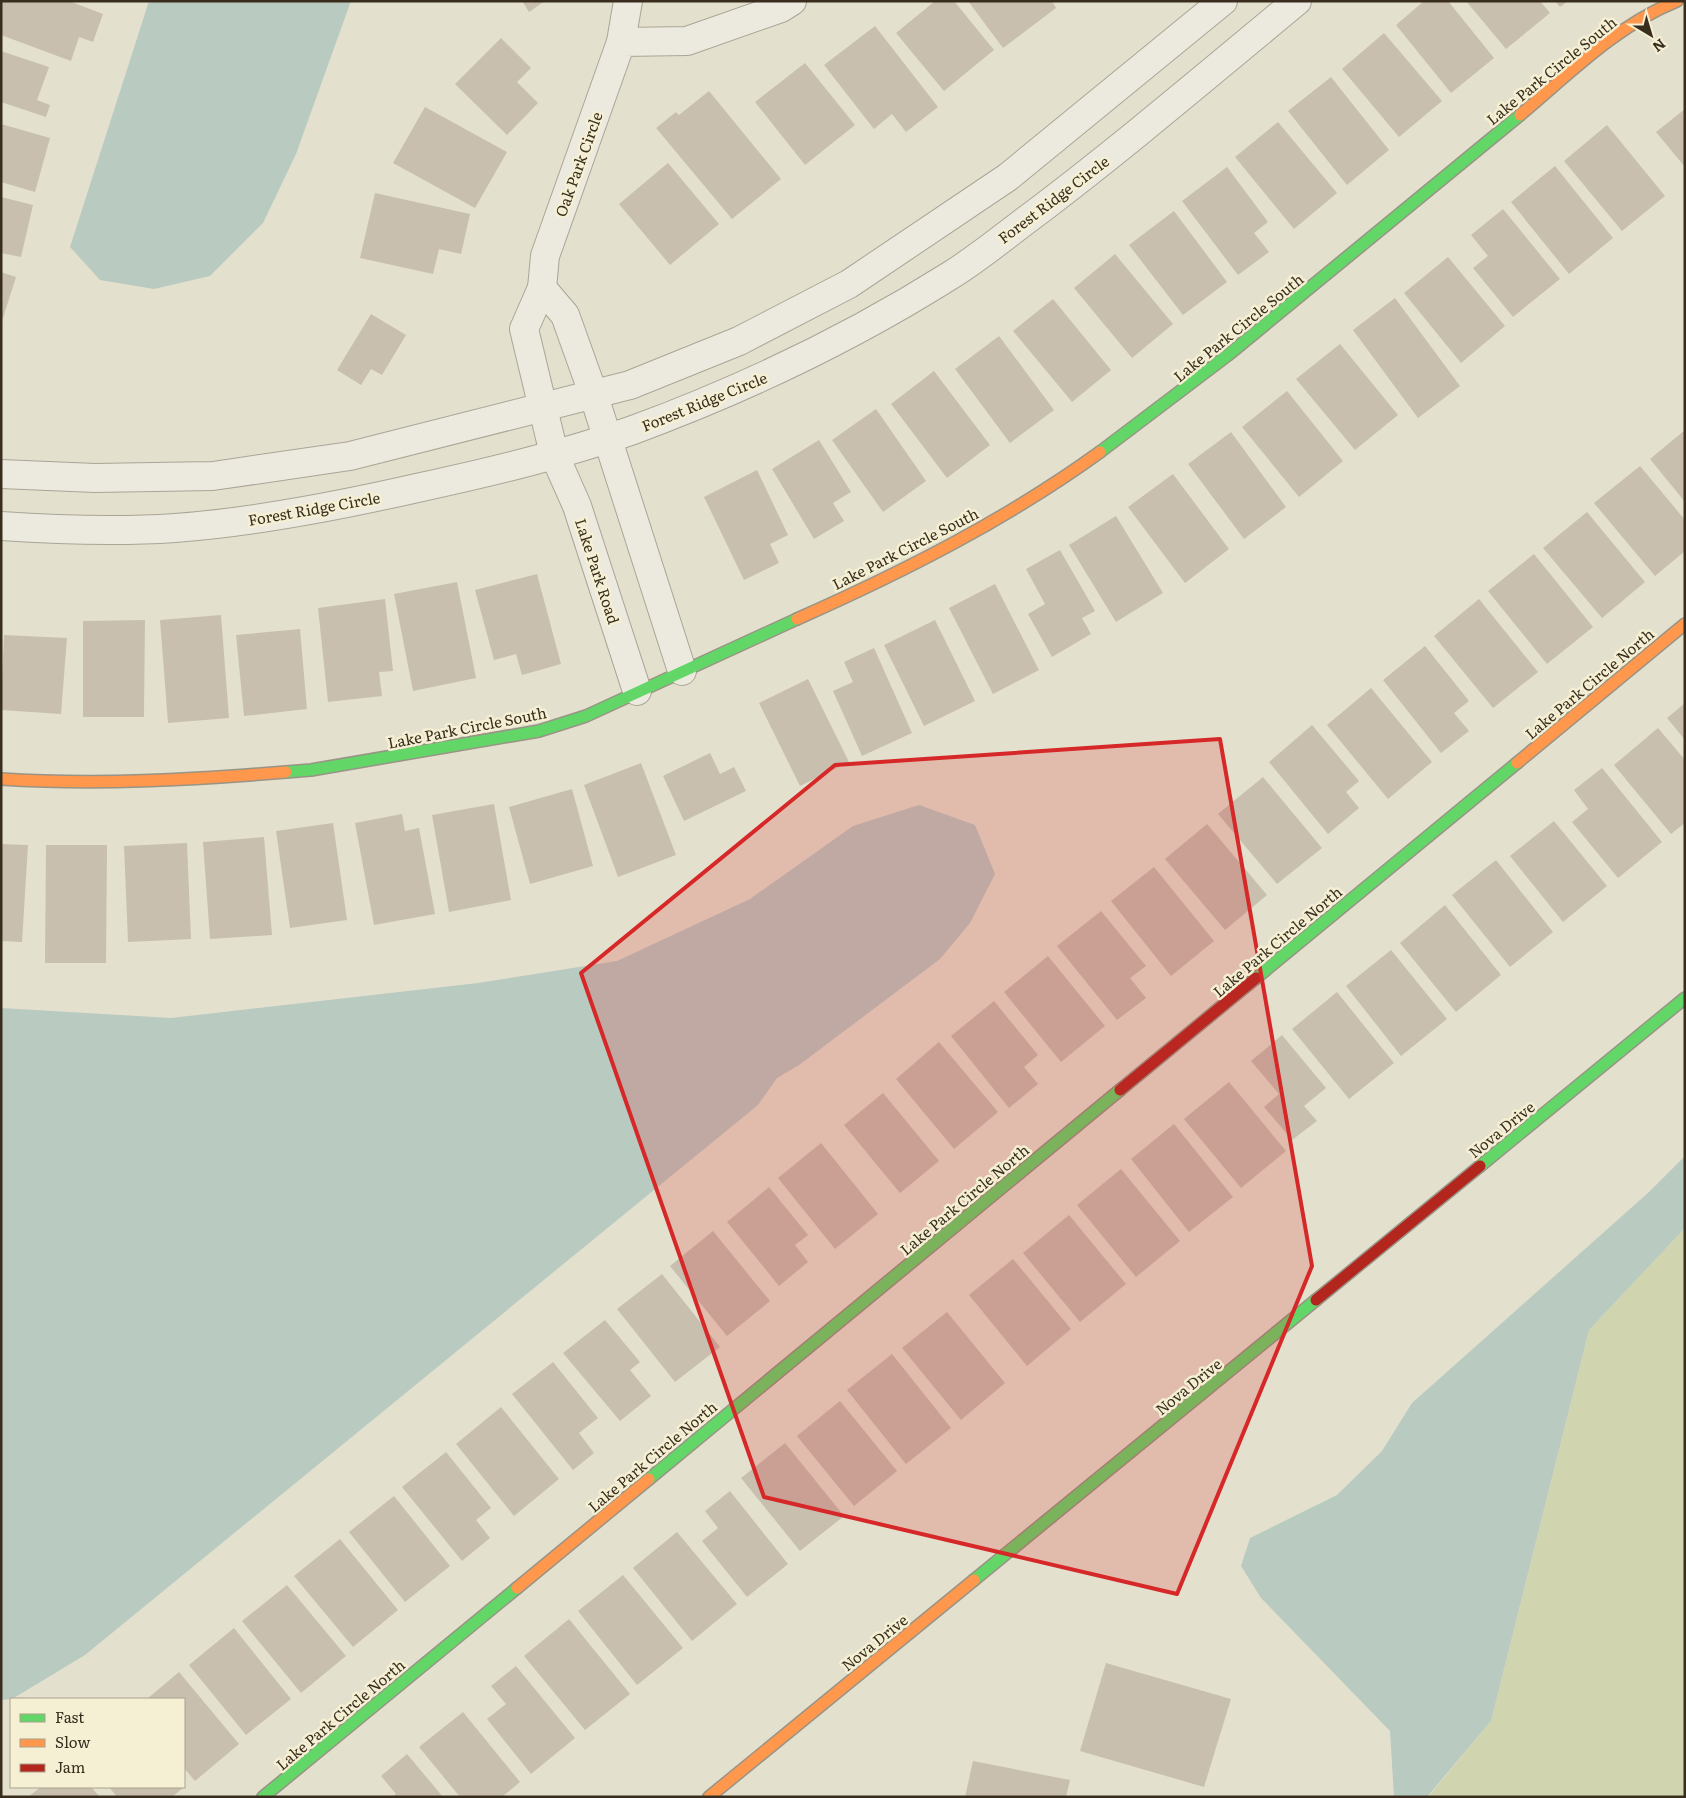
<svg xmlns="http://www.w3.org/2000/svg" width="1686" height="1798" font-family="Literata,serif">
  <rect width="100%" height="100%" fill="#e4e0ce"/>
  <!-- green -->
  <path fill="#d0d5b0" d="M1685,1228v569h-257l63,-76 98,-391z"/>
  <!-- water -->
  <g fill="#b9cac1">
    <path d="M149,1h202l-55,153 -33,69 -53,53 -56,13 -54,-9 -30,-33z"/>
    <path d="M919,805l56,20 20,49 -25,49 -30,36 -141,106 -22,13 -19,27 -673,550 -73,44 -11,1v-692l170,10 307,-35 139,-22 133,-62 103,-73z"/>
    <path d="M1685,1156v72l-96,102 -98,391 -64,76h-33l-4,-66 -129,-133 -20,-32 9,-28 87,-43 45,-44 30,-48 237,-211z"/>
  </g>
  <!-- building -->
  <g fill="#c8bfaf">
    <path d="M1,1h68l34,13 -10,28 -14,-5 -8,24 -70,-26z"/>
    <path d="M522,1h23l-16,11z"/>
    <path d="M935,1h19l40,49 -50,41 -48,-58z"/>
    <path d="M968,1h84l4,7 -53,40z"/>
    <path d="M1424,1h24l46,57 -43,35 -55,-68z"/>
    <path d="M1466,1h74l10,12 -44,36z"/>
    <path d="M1555,1h13l-8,6z"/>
    <path d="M875,26l63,81 -32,25 -14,-18 -18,15 -50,-64z"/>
    <path d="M1384,33l58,68 -43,36 -57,-68z"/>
    <path d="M501,38l30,30 -14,14 21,21 -31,32 -52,-51z"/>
    <path d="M1,51l48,16 -12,33 13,5 -4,12 -45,-15z"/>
    <path d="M805,63l50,62 -50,40 -50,-63z"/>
    <path d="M1331,77l58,73 -42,35 -59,-74z"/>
    <path d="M709,91l72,88 -49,40 -76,-91 20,-16 3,3z"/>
    <path d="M425,107l82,45 -32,56 -82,-45z"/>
    <path d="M1685,109v58l-29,-35z"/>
    <path d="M1278,122l59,71 -43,36 -59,-72z"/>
    <path d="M1,124l49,14 -15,54 -34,-10z"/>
    <path d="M1607,125l58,71 -43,35 -58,-70z"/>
    <path d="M668,163l51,61 -49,41 -51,-61z"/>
    <path d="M1555,166l58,72 -44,36 -58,-72z"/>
    <path d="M1227,167l41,55 -14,11 15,19 -31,23 -56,-74z"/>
    <path d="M375,193l95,21 -9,40 -22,-5 -6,25 -73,-16z"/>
    <path d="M1,197l32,8 -12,52 -20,-4z"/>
    <path d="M1503,209l57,70 -47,38 -40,-49 15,-12 -17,-21z"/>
    <path d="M1174,211l53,71 -44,33 -54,-70z"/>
    <path d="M1115,254l58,70 -41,34 -58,-70z"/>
    <path d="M1448,257l57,69 -44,37 -57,-70z"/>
    <path d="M1,272l15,5 -14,44h-1z"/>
    <path d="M1395,298l65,88 -42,32 -65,-88z"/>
    <path d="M1053,299l58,71 -39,32 -59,-71z"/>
    <path d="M371,314l35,21 -24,40 -11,-6 -10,16 -24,-15z"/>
    <path d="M999,336l55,74 -44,33 -55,-74z"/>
    <path d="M1340,344l58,71 -43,35 -59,-71z"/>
    <path d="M934,371l56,74 -43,33 -56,-74z"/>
    <path d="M1287,391l56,70 -44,36 -57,-70z"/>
    <path d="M876,409l50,72 -43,31 -51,-72z"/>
    <path d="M1685,430v72l-35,-43z"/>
    <path d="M1231,432l55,75 -42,32 -56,-75z"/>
    <path d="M819,440l32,52 -18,11 11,18 -30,18 -42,-70z"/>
    <path d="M1640,466l45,54v31l-30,25 -61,-73z"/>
    <path d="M757,470l31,65 -18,9 9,19 -35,17 -40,-83z"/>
    <path d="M1173,474l56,75 -44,34 -57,-76z"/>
    <path d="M1587,512l58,70 -43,36 -59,-70z"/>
    <path d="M1116,516l47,77 -47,29 -47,-77z"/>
    <path d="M1060,550l35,61 -13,7 9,16 -39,23 -24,-43 17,-10 -19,-35z"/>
    <path d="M1534,554l59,73 -46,37 -59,-73z"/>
    <path d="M537,574l24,90 -39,11 -6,-21 -22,6 -19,-70z"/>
    <path d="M457,582l19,96 -63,13 -19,-97z"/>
    <path d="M995,584l44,86 -46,24 -44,-86z"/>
    <path d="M385,599l8,72 -14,1 3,24 -54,6 -10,-94z"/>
    <path d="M1479,599l59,73 -45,36 -59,-72z"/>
    <path d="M221,615l8,103 -61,5 -8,-103z"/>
    <path d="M145,620l-1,97h-61v-96z"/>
    <path d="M935,620l40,81 -51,25 -40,-81z"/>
    <path d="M300,629l7,80 -63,7 -8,-81z"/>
    <path d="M4,635l63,3 -6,76 -60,-4z"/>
    <path d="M1425,646l44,55 -15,12 15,18 -28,22 -58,-73z"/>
    <path d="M874,648l38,85 -50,23 -29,-65 20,-9 -9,-20z"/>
    <path d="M808,679l41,83 -49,24 -41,-83z"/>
    <path d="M1371,688l61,74 -44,37 -61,-74z"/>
    <path d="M1685,703v37l-18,-22z"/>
    <path d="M1312,725l47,56 -13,11 13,16 -31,26 -59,-72z"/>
    <path d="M1658,728l27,32v63l-14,11 -57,-69z"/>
    <path d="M710,753l10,21 14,-7 12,24 -62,30 -21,-45z"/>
    <path d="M641,763l35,92 -58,22 -34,-92z"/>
    <path d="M1602,768l60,74 -44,36 -46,-56 16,-13 -14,-19z"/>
    <path d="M1263,777l59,71 -45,36 -59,-70z"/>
    <path d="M572,789l21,77 -63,18 -21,-77z"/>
    <path d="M494,804l17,96 -62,12 -17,-97z"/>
    <path d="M402,814l3,17 14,-3 16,86 -61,11 -19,-102z"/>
    <path d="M1554,821l53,65 -44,36 -53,-66z"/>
    <path d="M333,823l14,97 -57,8 -14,-97z"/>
    <path d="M1207,824l60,71 -42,35 -60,-71z"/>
    <path d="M264,837l8,98 -62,4 -7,-97z"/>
    <path d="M187,843l4,96 -63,3 -4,-96z"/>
    <path d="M1,844l27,1 -6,97 -21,-1z"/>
    <path d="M46,845h61l-1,118h-61z"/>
    <path d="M1496,860l57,72 -43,35 -58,-72z"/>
    <path d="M1154,867l60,74 -43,35 -60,-75z"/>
    <path d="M1445,905l56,70 -45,37 -56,-69z"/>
    <path d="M1101,911l45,55 -16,12 16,20 -29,22 -60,-74z"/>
    <path d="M1391,950l56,69 -46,37 -55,-70z"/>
    <path d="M1048,956l57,70 -44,36 -57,-70z"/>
    <path d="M1337,992l57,71 -45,36 -57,-70z"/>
    <path d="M994,1001l44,54 -14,12 14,17 -29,24 -58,-72z"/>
    <path d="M1282,1035l44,53 -22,18 13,15 -25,19 -28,-33 15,-13 -28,-33z"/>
    <path d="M939,1042l59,70 -44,37 -58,-70z"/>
    <path d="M1229,1082l57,69 -45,37 -57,-69z"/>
    <path d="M883,1093l56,68 -39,32 -56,-68z"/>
    <path d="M1174,1124l59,73 -44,35 -58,-73z"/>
    <path d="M821,1143l57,71 -43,35 -57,-71z"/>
    <path d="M1121,1169l59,72 -44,36 -59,-72z"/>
    <path d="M769,1187l39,48 -13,10 13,17 -29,24 -52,-64z"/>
    <path d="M1069,1215l57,69 -46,38 -57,-69z"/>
    <path d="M713,1231l57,70 -43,35 -57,-70z"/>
    <path d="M1013,1259l58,70 -44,37 -58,-71z"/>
    <path d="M662,1274l58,73 -45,35 -58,-73z"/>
    <path d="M947,1312l58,71 -44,37 -59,-72z"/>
    <path d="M605,1320l35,42 -10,8 21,26 -31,25 -57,-68z"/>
    <path d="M892,1354l59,74 -45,36 -59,-74z"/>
    <path d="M553,1362l45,56 -19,15 15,20 -21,17 -61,-76z"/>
    <path d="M840,1401l57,70 -43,35 -57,-70z"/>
    <path d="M501,1407l58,72 -45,37 -58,-72z"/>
    <path d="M785,1443l59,73 -44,35 -59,-73z"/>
    <path d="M446,1452l45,56 -15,12 14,18 -28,23 -60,-74z"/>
    <path d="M730,1491l58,73 -41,33 -45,-56 16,-13 -13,-17z"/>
    <path d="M394,1496l56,70 -45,36 -56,-70z"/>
    <path d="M677,1532l60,72 -45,37 -59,-73z"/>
    <path d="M340,1539l58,71 -45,37 -59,-71z"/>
    <path d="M623,1575l60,73 -46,37 -59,-74z"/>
    <path d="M287,1585l59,71 -45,37 -59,-72z"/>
    <path d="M569,1619l61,75 -45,36 -61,-74z"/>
    <path d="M234,1628l57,71 -45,36 -57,-70z"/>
    <path d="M1106,1663l125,36 -27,88 -124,-36z"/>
    <path d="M516,1666l59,72 -44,36 -44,-55 19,-15 -15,-18z"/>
    <path d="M179,1672l60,72 -44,37 -11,-13v-69h-37z"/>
    <path d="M463,1712l57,70 -18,15h-42l-41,-50z"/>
    <path d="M407,1754l36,43h-51l4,-3 -15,-18z"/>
    <path d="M973,1761l97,19 -4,17h-101z"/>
    <path d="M41,1787h50l9,10h-72z"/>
    <path d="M109,1787h75l-12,10h-55z"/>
  </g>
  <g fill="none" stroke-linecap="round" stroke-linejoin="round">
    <defs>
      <g id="street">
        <path d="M621,42l7,-41"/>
        <path d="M542,288l23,27 28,78 89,278"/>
        <path d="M1,474l94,4 118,-2 137,-20 280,-71 109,-44 110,-57 159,-107 215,-176"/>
        <path d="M1,526c58,4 116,6 174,2 81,-6 163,-22 242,-40 73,-16 146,-33 216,-58 111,-41 218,-92 318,-155 29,-18 55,-40 82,-60 90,-68 177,-142 264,-214"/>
        <path d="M637,691l-60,-185 -23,-52 -30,-125 18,-41 3,-32 76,-214 66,-1 94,-33 11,-7"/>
      </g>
      <g id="fast">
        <path d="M1100,452l128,-97 292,-240"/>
        <path d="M286,772l25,-2 228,-39 47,-15 211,-97"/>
        <path d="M1256,978l261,-215"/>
        <path d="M1480,1166l205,-168"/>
        <path d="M649,1479l471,-389"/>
        <path d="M974,1580l342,-280"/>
        <path d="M263,1797l254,-209"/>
      </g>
      <g id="slow">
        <path d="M1520,115c49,-41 97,-90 157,-114"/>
        <path d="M797,619c106,-47 209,-99 303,-167"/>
        <path d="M1517,763l168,-139"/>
        <path d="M1,779c96,6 189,1 285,-7"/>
        <path d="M517,1588l132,-109"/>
        <path d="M709,1797l265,-217"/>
      </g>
      <g id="jam">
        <path d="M1120,1090l136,-112"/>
        <path d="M1316,1300l164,-134"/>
      </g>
    </defs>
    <!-- street casing -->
    <use href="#street" stroke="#aaa596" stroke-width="30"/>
    <!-- fast casing -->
    <use href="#fast" stroke="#999486" stroke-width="14"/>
    <!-- slow casing -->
    <use href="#slow" stroke="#999486" stroke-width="14"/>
    <!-- jam casing -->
    <use href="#jam" stroke="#999486" stroke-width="14"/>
    <!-- street -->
    <use href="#street" stroke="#ece9df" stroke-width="28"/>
    <!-- fast -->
    <use href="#fast" stroke="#63d668" stroke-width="11"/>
    <!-- slow -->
    <use href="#slow" stroke="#ff974d" stroke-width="11"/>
    <!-- jam -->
    <use href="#jam" stroke="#b3261e" stroke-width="11"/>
  </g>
  <!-- marked area -->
  <path fill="#d62828" fill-opacity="0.2" stroke="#d62828" stroke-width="4" stroke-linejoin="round" d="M1220,739l92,527 -135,328 -413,-97 -183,-524 254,-208z"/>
  <g text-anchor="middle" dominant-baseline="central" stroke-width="5" stroke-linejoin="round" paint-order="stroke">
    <!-- street labels -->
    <g font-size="15" fill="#392e1e" stroke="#f5efd3">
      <text transform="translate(1551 70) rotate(-39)">Lake Park Circle South</text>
      <text transform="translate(578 164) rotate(-70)">Oak Park Circle</text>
      <text transform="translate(1053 199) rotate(-37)">Forest Ridge Circle</text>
      <text transform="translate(1238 327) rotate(-39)">Lake Park Circle South</text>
      <text transform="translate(704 401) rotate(-22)">Forest Ridge Circle</text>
      <text transform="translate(314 508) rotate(-10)">Forest Ridge Circle</text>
      <text transform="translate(905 548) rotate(-27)">Lake Park Circle South</text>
      <text transform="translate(598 571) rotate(72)">Lake Park Road</text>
      <text transform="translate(1589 683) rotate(-40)">Lake Park Circle North</text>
      <text transform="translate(467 727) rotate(-11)">Lake Park Circle South</text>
      <text transform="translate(1277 941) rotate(-40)">Lake Park Circle North</text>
      <text transform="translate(1501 1129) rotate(-39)">Nova Drive</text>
      <text transform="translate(964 1199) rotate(-40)">Lake Park Circle North</text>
      <text transform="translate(1188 1386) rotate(-39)">Nova Drive</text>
      <text transform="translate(652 1456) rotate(-40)">Lake Park Circle North</text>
      <text transform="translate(874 1642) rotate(-39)">Nova Drive</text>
      <text transform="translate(340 1714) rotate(-40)">Lake Park Circle North</text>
    </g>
  </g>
  <!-- border -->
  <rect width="1686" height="1798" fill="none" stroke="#392e1e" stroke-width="5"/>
  <!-- legend -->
  <rect x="10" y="1698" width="175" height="90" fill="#f5efd3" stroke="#aaa28b"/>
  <rect x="20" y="1714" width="25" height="8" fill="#63d668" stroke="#aaa28b"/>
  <text x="55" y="1723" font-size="15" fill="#392e1e">Fast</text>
  <rect x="20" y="1739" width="25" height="8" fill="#ff974d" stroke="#aaa28b"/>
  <text x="55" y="1748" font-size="15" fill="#392e1e">Slow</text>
  <rect x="20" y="1764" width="25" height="8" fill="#b3261e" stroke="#aaa28b"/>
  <text x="55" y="1773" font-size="15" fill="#392e1e">Jam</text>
  <!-- north arrow -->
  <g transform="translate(1651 35) rotate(142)" stroke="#f5efd3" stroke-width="4" paint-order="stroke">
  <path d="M0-4L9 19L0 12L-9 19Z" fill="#392e1e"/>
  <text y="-8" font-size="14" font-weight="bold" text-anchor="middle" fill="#392e1e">N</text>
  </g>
</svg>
